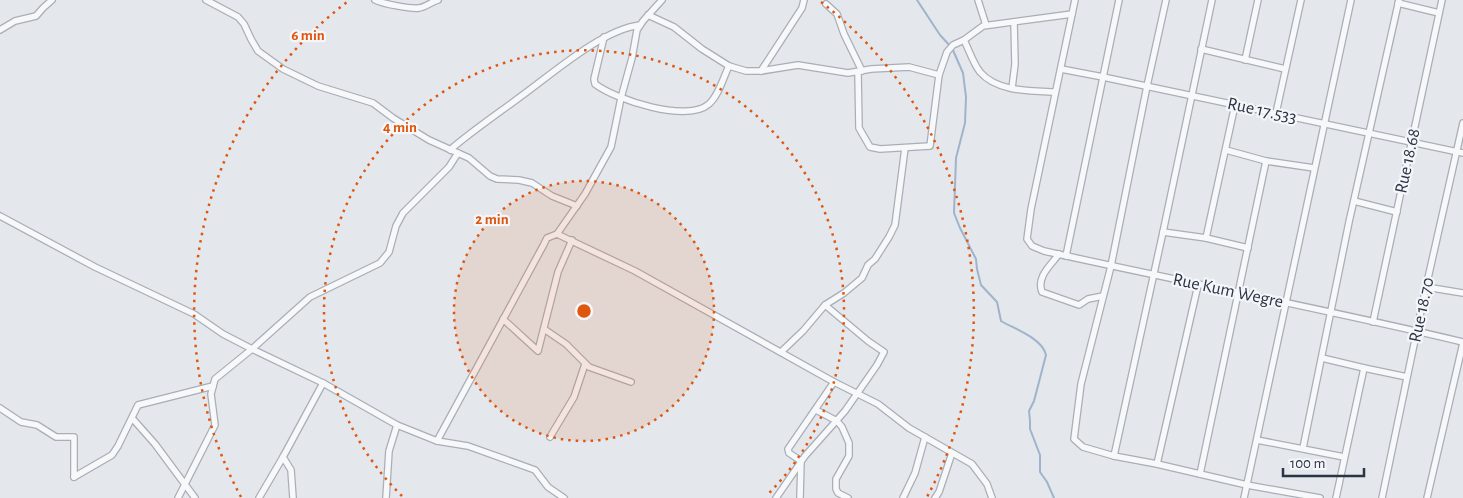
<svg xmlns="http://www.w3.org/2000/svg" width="1463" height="498" font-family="'Alegreya Sans',sans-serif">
  <rect width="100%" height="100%" fill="#e4e7ec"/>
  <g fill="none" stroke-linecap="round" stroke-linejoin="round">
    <!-- stream -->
    <path stroke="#9fb4cc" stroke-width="2" d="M917,0l23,35 12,13 11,25 3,24 -1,26 -9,35 -2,55 6,15 16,31 1,10 4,16 16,17 4,19c14,8 42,18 45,34l-12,46 -5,10 1,10v8l10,26v17l7,10 7,16"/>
    <defs>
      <g id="minor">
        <path d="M206,0l32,17 6,7 7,15 7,12 25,18 35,17 55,17 20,15 36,22 40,18 21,18 7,3 22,1 13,3 20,13 25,10"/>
        <path d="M375,0c8,4 36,9 44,8 7,-1 12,-6 19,-8"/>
        <path d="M978,0l8,25"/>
        <path d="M1075,0l-44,209 -4,30 5,7 12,5c140,31 280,58 419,91"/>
        <path d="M1166,0l-19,86 -36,180 -30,118 -7,55 9,8 31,9 43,8 90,21 73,13"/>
        <path d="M1398,3l41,10"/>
        <path d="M826,4l11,10 7,20 18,37"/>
        <path d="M648,15l26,12 28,22 27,17 17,5h15l37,-6 50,8 23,-4 38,-2 30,8 8,-23 6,-7 11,-5 19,-14 89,-12"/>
        <path d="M0,30l15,-9 21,-5 7,-8 9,-8"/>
        <path d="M604,37l-10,42 1,5c21,16 92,39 114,20 10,-9 14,-26 20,-38"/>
        <path d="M964,40c5,10 9,23 16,32 17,20 51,19 75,20"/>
        <path d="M1201,49l84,20"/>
        <path d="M1245,60l13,-60"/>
        <path d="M1061,69l42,8 360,76"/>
        <path d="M761,71l41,-63 2,-8"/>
        <path d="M858,72l1,56 11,19 10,2 50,-3 9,-71"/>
        <path d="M1012,88l3,-24 -1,-42"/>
        <path d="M1276,113l25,-113"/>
        <path d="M450,150c22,-19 46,-35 70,-53 32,-23 81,-67 120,-72"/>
        <path d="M1226,150l40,11 48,7"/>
        <path d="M1354,201l43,11"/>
        <path d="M0,216l95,51 99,47 29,20 29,15 71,34 74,42 40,16 106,-195 4,-8 10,-4 78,37 199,111 44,22 31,24 63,36 15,20 5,14"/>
        <path d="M1163,232l43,6 42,10"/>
        <path d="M557,234l28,-40 26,-47 10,-49 11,-40 5,-28 6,-9 19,-21"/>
        <path d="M1206,238l29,-133"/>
        <path d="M1059,254c-8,11 -23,23 -17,38l37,13 9,-6 15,-3"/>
        <path d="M1066,256l53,-256"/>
        <path d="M1426,287l37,6"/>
        <path d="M503,319l35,32 20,-79 14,-32"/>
        <path d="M1373,322l69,-322"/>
        <path d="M544,329l22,15 23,23 42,15"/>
        <path d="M781,352l22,-21 22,-26 19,-12 18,-15 6,-13 7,-6 14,-22 6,-12 10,-77"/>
        <path d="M1322,358l42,10 43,9"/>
        <path d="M0,408l21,14 16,3 19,12h18v40"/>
        <path d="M816,410l21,11 5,6 7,16v13l-13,23v10l2,4 10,5"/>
        <path d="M132,418l23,26 40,54"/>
        <path d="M550,437l24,-40 11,-33"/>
        <path d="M1257,440l87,17"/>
        <path d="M437,441l31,5 67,24 13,17 16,11"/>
        <path d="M1303,448l46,-226 50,-222"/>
        <path d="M1114,456l49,-224 49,-232"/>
        <path d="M1157,464l41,-179"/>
        <path d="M1200,474l66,-313"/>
        <path d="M74,477l38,-22 6,-9 20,-41 75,-19"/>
        <path d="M178,498l37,-73 -4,-31 4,-15 37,-30 58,-52 70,-34 9,-11 7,-26 7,-13 46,-46 9,-14"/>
        <path d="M259,498l24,-41"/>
        <path d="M293,498l-2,-28 -8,-13 40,-74"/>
        <path d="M386,498l3,-47 8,-26"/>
        <path d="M776,498l29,-42 40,-45 32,-46 7,-13 -16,-11 -43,-36"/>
        <path d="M800,498l1,-37 -12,-8 -1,-4 46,-67"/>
        <path d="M903,498l12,-25 10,-36"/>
        <path d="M935,498l4,-6 13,-39"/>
        <path d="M1244,498l107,-498"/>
        <path d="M1336,498l28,-130"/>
        <path d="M1382,498l44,-211 37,-164"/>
        <path d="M1427,498l36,-155"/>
      </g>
    </defs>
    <!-- minor casing -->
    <use href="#minor" stroke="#a9aeb7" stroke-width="8"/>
    <!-- minor -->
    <use href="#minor" stroke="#f7f8fa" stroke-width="5.5"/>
  </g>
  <!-- distance rings -->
  <circle cx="584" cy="311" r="130" fill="#df570f" fill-opacity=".12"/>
  <g fill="none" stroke="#df570f" stroke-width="2.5" stroke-dasharray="2.5 5">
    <circle cx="584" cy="311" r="130"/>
    <path d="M402 496A260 260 0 1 1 766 496"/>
    <path d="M241 497A390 390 0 0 1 347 2M821 2A390 390 0 0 1 927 497"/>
  </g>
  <g text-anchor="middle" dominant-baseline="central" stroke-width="4.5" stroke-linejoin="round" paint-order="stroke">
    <!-- street labels -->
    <g font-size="18" fill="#2b3445" stroke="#f4f6f9">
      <text transform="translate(1262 111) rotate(12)">Rue 17.533</text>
      <text transform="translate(1408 161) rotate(-78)">Rue 18.68</text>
      <text transform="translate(1228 291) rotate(12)">Rue Kum Wegre</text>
      <text transform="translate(1422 310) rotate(-78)">Rue 18.70</text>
    </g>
  </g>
  <circle cx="584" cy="311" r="8" fill="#df570f" stroke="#f4f6f9" stroke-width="2.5"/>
  <g font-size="15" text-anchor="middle" font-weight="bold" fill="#df570f" stroke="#f4f6f9" stroke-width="4.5" stroke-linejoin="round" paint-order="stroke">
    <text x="308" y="40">6 min</text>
    <text x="400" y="132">4 min</text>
    <text x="492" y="224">2 min</text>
  </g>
  <!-- scale -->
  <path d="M1283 468v8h81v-8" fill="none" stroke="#2b3445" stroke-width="2.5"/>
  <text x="1290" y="468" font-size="15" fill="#2b3445" stroke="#f4f6f9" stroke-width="4" paint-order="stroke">100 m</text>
</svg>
